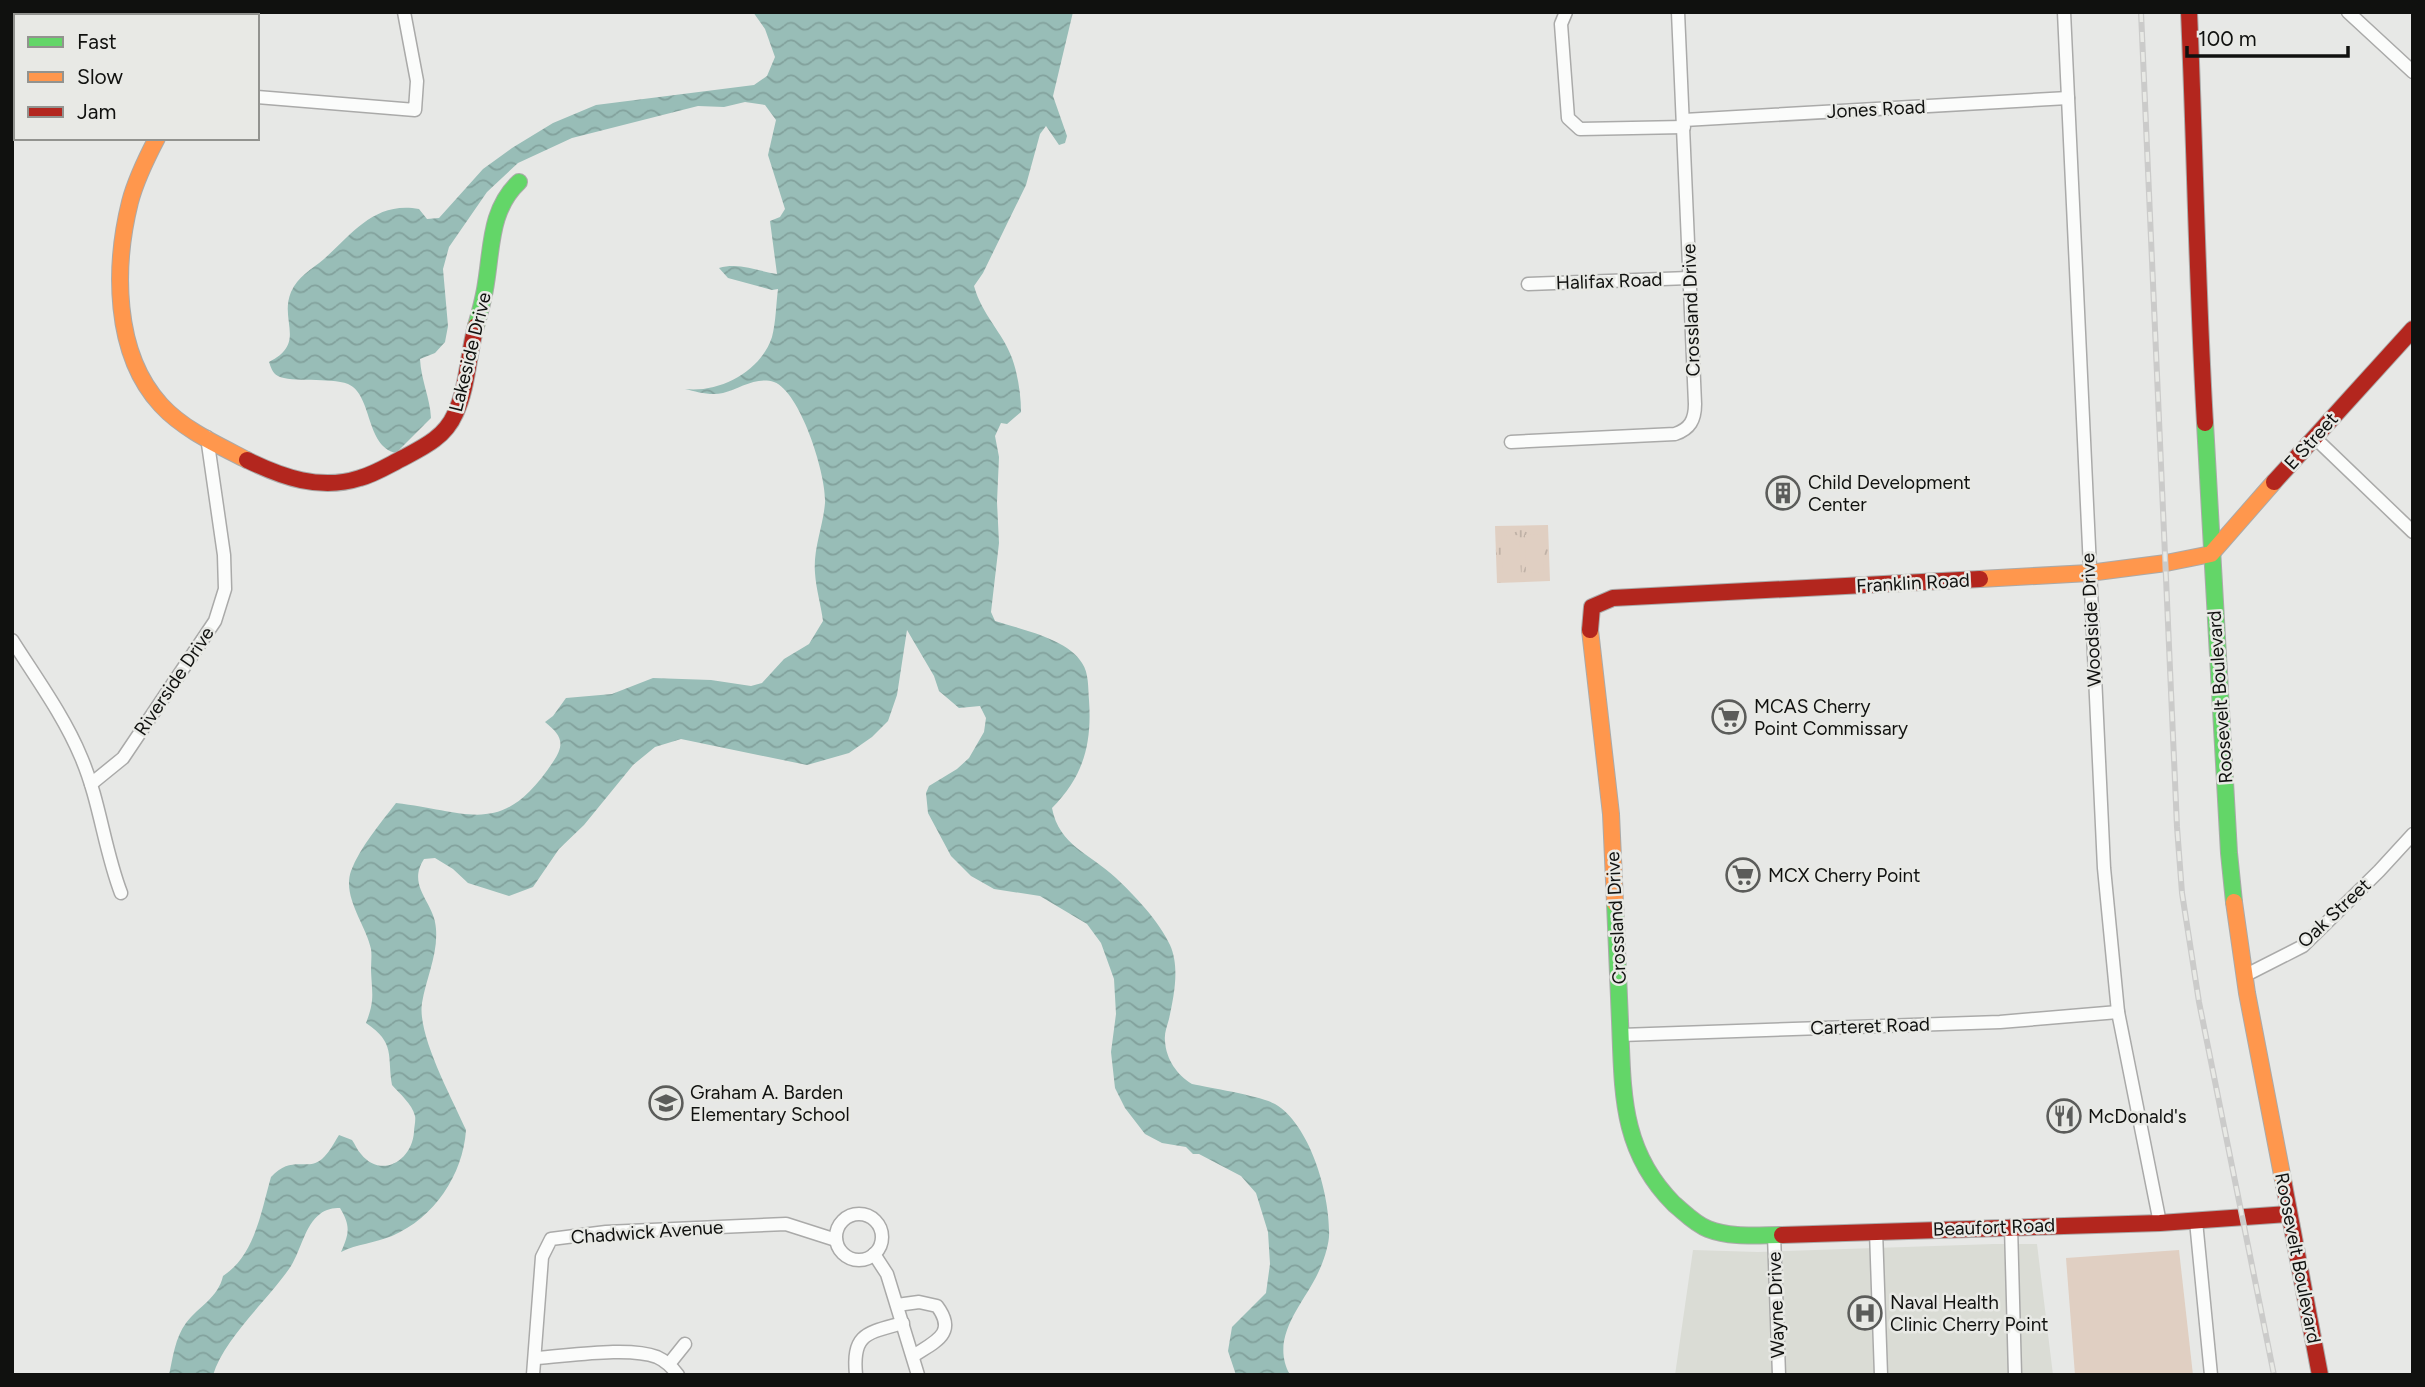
<svg xmlns="http://www.w3.org/2000/svg" width="2425" height="1387" font-family="Figtree,sans-serif">
  <defs>
    <pattern id="grass-tufts" width="24" height="20" patternUnits="userSpaceOnUse" patternTransform="scale(1.75)"><rect width="24" height="20" fill="#e0cfc2"/><path d="M3 7l-1-3M5 7V3M7 7l1-3M15 17l-1-3M17 17v-4M19 17l1-3" fill="none" stroke="#bfb1a6"/></pattern>
    <pattern id="water-waves" width="16" height="10" patternUnits="userSpaceOnUse" patternTransform="scale(1.75)"><rect width="16" height="10" fill="#98bdb7"/><path d="M0 5q4-4 8 0t8 0" fill="none" stroke="#82a19c"/></pattern>
  </defs>
  <rect width="100%" height="100%" fill="#e7e8e6"/>
  <!-- built -->
  <path fill="#dadcd5" d="M1994,1244h43l16,131h-378l18,-125 65,2z"/>
  <!-- grass -->
  <path fill="url(#grass-tufts)" d="M1548,525l2,56 -53,2 -2,-57z"/>
  <!-- garden -->
  <g fill="#e0cfc2">
    <path d="M1543,534l1,38 -18,1 -1,-38z"/>
    <path d="M1519,535l2,39h-18l-2,-38z"/>
    <path d="M2179,1250l14,125h-118l-9,-117z"/>
  </g>
  <!-- water -->
  <path fill="url(#water-waves)" d="M753,12h320l-20,84 14,40 -2,7 -6,2 -13,-19 -6,8 -14,51 -43,88 -9,13c8,29 29,47 38,72 6,17 9,37 9,54l-14,12 -6,-1 -6,13 4,21 -2,45 2,41 -8,69 4,9c25,8 73,18 87,42 7,10 6,25 7,37 3,43 -5,76 -37,108 7,38 39,46 64,70 19,18 43,43 54,67 10,22 4,51 -1,74 -2,7 -5,15 -4,22 1,18 12,34 27,43 19,4 69,12 83,20 36,21 56,94 54,133 -1,11 -6,26 -11,36 -15,32 -49,64 -28,102h-54l-8,-24 4,-24 34,-34 4,-29 -2,-32 -12,-39 -15,-17 -42,-22h-6l-7,-7 -24,-4 -17,-9 -20,-26 -10,-20 -4,-36 5,-38 -2,-35 -13,-36 -14,-19 -47,-28 -46,-7 -23,-13 -20,-20 -23,-43 -2,-20 3,-7 28,-17 12,-11 15,-26 2,-14 -6,-12 -21,2 -20,-17 -5,-15 -27,-46 -10,65 -9,26 -16,16 -23,16 -42,12 -126,-26 -26,8 -22,18 -49,60 -25,24 -26,38 -24,9 -41,-13 -15,-14 -18,-11 -11,1c-18,28 11,43 12,70 2,26 -10,49 -14,74 -5,32 30,95 44,127 -3,45 -32,88 -74,106 -17,7 -35,8 -51,16 8,-18 10,-26 -1,-44 -7,0 -14,1 -20,6 -15,11 -19,36 -29,52 -22,33 -67,72 -78,109h-44c4,-18 6,-37 17,-52 13,-17 32,-25 37,-47 32,-21 38,-64 48,-99 21,-23 36,-5 51,-18 7,-6 12,-16 17,-24l13,5c3,4 5,10 9,14 20,25 51,7 53,-22 0,-4 2,-12 1,-16 -3,-12 -15,-22 -23,-31 -5,-29 4,-42 -26,-62 9,-23 6,-29 5,-53 0,-7 1,-14 0,-21 -5,-24 -29,-52 -20,-78 9,-24 29,-47 45,-68 76,9 106,35 157,-41 13,-19 8,-27 -8,-40l8,-6 13,-18 46,-4 41,-16 58,2 40,6 11,-3 22,-24 25,-15 14,-23c-2,-16 -7,-32 -8,-48 -2,-24 8,-46 10,-70 2,-26 -24,-111 -51,-121 -18,-6 -35,7 -51,11 -12,3 -26,-1 -38,-4 35,4 76,-18 87,-52 4,-15 4,-33 6,-48l-6,1 -44,-12 -9,-10c20,-6 38,3 58,6l-7,-53 10,-4 5,-8 -17,-54 8,-35 -11,-15 -20,-3 -21,5 -26,-1 -126,32 -54,25 -31,29 -38,55 -6,22 5,57 -3,16 -10,11 -15,6c1,21 10,39 11,59l-35,35c-31,-7 -23,-58 -48,-69 -18,-7 -57,-1 -70,-8 -6,-3 -7,-9 -9,-14 38,-19 10,-41 22,-70 7,-16 20,-22 33,-33 29,-26 51,-58 95,-50l8,10 12,-1 44,-49 29,-21 41,-25 43,-18 158,-20 13,-9 8,-19 -10,-28z"/>
  <g fill="none" stroke-linecap="round" stroke-linejoin="round">
    <defs>
      <g id="street">
        <path d="M1566,12l-5,12 7,94 12,11 104,-2"/>
        <path d="M2064,12l40,856 14,144 42,211"/>
        <path d="M2348,12l65,60"/>
        <path d="M12,75h4"/>
        <path d="M257,97l158,13 2,-29 -13,-69"/>
        <path d="M1684,120l384,-22"/>
        <path d="M1528,284l161,-6"/>
        <path d="M2314,437l99,95"/>
        <path d="M1511,442l164,-8c15,-5 20,-14 20,-30l-17,-392"/>
        <path d="M12,640c24,38 52,76 69,117 19,44 23,92 40,136"/>
        <path d="M91,784l32,-26 92,-137 10,-32 -1,-34 -17,-118"/>
        <path d="M2244,976l59,-30 76,-75 34,-37"/>
        <path d="M1621,1035l379,-13 118,-10"/>
        <circle cx="859" cy="1237" r="23"/>
        <path d="M2196,1221l15,154"/>
        <path d="M2011,1226l4,149"/>
        <path d="M1876,1231l5,144"/>
        <path d="M1774,1235l5,140"/>
        <path d="M874,1254l13,20 31,101"/>
        <path d="M897,1305l22,-3 18,4c21,28 -3,36 -24,50"/>
        <path d="M536,1358c32,-2 93,-12 121,-1 9,4 15,10 21,18"/>
        <path d="M669,1364l16,-20"/>
        <path d="M533,1375l9,-118 9,-18 55,-7 180,-8 50,16"/>
        <path d="M856,1375c-4,-42 11,-42 47,-52"/>
      </g>
      <g id="fast">
        <path d="M476,326c4,-14 8,-28 10,-43 6,-36 4,-74 33,-101"/>
        <path d="M2205,423l24,430 5,49"/>
        <path d="M1615,903c2,39 3,79 5,118 3,70 0,129 54,183 11,9 21,20 34,25 23,9 50,6 74,6"/>
      </g>
      <g id="slow">
        <path d="M157,138c-11,21 -21,41 -27,64 -16,64 -17,151 31,203 23,25 57,40 86,55"/>
        <path d="M1980,579l109,-6 77,-10 45,-9 63,-72"/>
        <path d="M1590,630l21,184 4,89"/>
        <path d="M2234,902l13,91 37,192"/>
      </g>
      <g id="jam">
        <path d="M2189,12c6,137 8,274 16,411"/>
        <path d="M247,460c35,17 73,31 113,18 15,-4 29,-13 43,-20 21,-11 42,-21 52,-44 13,-27 13,-60 21,-88"/>
        <path d="M2274,482l139,-153"/>
        <path d="M1590,630l2,-23 21,-9 367,-19"/>
        <path d="M2284,1185l36,190"/>
        <path d="M1782,1235l378,-12 129,-9"/>
      </g>
    </defs>
    <!-- street casing -->
    <use href="#street" stroke="#aaaaa9" stroke-width="15"/>
    <!-- fast casing -->
    <use href="#fast" stroke="#aaaaa9" stroke-width="18"/>
    <!-- slow casing -->
    <use href="#slow" stroke="#aaaaa9" stroke-width="18"/>
    <!-- jam casing -->
    <use href="#jam" stroke="#aaaaa9" stroke-width="18"/>
    <!-- street -->
    <use href="#street" stroke="#fbfcfb" stroke-width="12"/>
    <!-- fast -->
    <use href="#fast" stroke="#63d668" stroke-width="16"/>
    <!-- slow -->
    <use href="#slow" stroke="#ff974d" stroke-width="16"/>
    <!-- jam -->
    <use href="#jam" stroke="#b3261e" stroke-width="16"/>
    <defs>
      <path id="rail" d="M2141,12l36,815 5,66 17,109 75,373"/>
    </defs>
    <!-- rail casing -->
    <use href="#rail" stroke="#cbcbca" stroke-width="6"/>
    <!-- rail -->
    <use href="#rail" stroke="#e8e9e5" stroke-width="3.5" stroke-dasharray="10" stroke-linecap="butt"/>
  </g>
  <!-- icons -->
  <defs>
    <symbol id="building-ring" viewBox="-11 -11 22 22"><circle r="9.5" fill="#e8e9e5" stroke="#5b5c5a" stroke-width="1.5"/><path d="M-4-6H4V6H1V3H-1V6H-4ZM-2.5-4.3h1.7v1.8h-1.7ZM.8-4.3h1.7v1.8H.8ZM-2.5-1h1.7V.8h-1.7ZM.8-1h1.7V.8H.8Z" fill="#5b5c5a"/></symbol>
    <symbol id="supermarket-ring" viewBox="-11 -11 22 22"><circle r="9.5" fill="#e8e9e5" stroke="#5b5c5a" stroke-width="1.5"/><path d="M-6-5.5h2.5l.6 2H6L4.5 2H-2.5L-4.4-4H-6ZM-1.5 3.2a1.3 1.3 0 1 0 .1 0ZM3 3.2a1.3 1.3 0 1 0 .1 0Z" fill="#5b5c5a"/></symbol>
    <symbol id="school-ring" viewBox="-11 -11 22 22"><circle r="9.5" fill="#e8e9e5" stroke="#5b5c5a" stroke-width="1.5"/><path d="M0-5L7-2L0 1L-7-2ZM-4 1L0 2.5L4 1V4Q0 6-4 4Z" fill="#5b5c5a"/></symbol>
    <symbol id="restaurant-ring" viewBox="-11 -11 22 22"><circle r="9.5" fill="#e8e9e5" stroke="#5b5c5a" stroke-width="1.5"/><path d="M-5-6h1v4h1v-4h1v4h1v-4h1v5L-1.5 .5V6h-2V.5L-5-1ZM5-6V6H3V1.5H1.5Q1.5-4 5-6Z" fill="#5b5c5a"/></symbol>
    <symbol id="hospital-ring" viewBox="-11 -11 22 22"><circle r="9.5" fill="#e8e9e5" stroke="#5b5c5a" stroke-width="1.5"/><path d="M-5-5h3v3.5h4V-5h3V5h-3V1.5h-4V5h-3Z" fill="#5b5c5a"/></symbol>
  </defs>
  <g fill-rule="evenodd">
    <use href="#building-ring" x="1764" y="474" width="38" height="38"/>
    <use href="#supermarket-ring" x="1710" y="698" width="38" height="38"/>
    <use href="#supermarket-ring" x="1724" y="856" width="38" height="38"/>
    <use href="#school-ring" x="647" y="1084" width="38" height="38"/>
    <use href="#restaurant-ring" x="2045" y="1097" width="38" height="38"/>
    <use href="#hospital-ring" x="1846" y="1294" width="38" height="38"/>
  </g>
  <g text-anchor="middle" dominant-baseline="central" stroke-width="5" stroke-linejoin="round" paint-order="stroke">
    <!-- street labels -->
    <g font-size="19" fill="#10110f" stroke="#e8e9e5">
      <text transform="translate(1876 109) rotate(-3)">Jones Road</text>
      <text transform="translate(1609 281) rotate(-2)">Halifax Road</text>
      <text transform="translate(1691 310) rotate(-92)">Crossland Drive</text>
      <text transform="translate(470 352) rotate(-76)">Lakeside Drive</text>
      <text transform="translate(2311 441) rotate(-48)">E Street</text>
      <text transform="translate(1913 583) rotate(-3)">Franklin Road</text>
      <text transform="translate(2091 620) rotate(-93)">Woodside Drive</text>
      <text transform="translate(174 681) rotate(-56)">Riverside Drive</text>
      <text transform="translate(2220 697) rotate(-94)">Roosevelt Boulevard</text>
      <text transform="translate(2334 913) rotate(-43)">Oak Street</text>
      <text transform="translate(1616 918) rotate(-93)">Crossland Drive</text>
      <text transform="translate(1870 1026) rotate(-2)">Carteret Road</text>
      <text transform="translate(1994 1227) rotate(-2)">Beaufort Road</text>
      <text transform="translate(647 1232) rotate(-4)">Chadwick Avenue</text>
      <text transform="translate(2298 1258) rotate(79)">Roosevelt Boulevard</text>
      <text transform="translate(1776 1305) rotate(-92)">Wayne Drive</text>
    </g>
    <!-- poi labels -->
    <g font-size="19" fill="#10110f" stroke="#e8e9e5" text-anchor="start">
      <text x="1808" y="482">Child Development<tspan x="1808" dy="22">Center</tspan></text>
      <text x="1754" y="706">MCAS Cherry<tspan x="1754" dy="22">Point Commissary</tspan></text>
      <text x="1768" y="875">MCX Cherry Point</text>
      <text x="690" y="1092">Graham A. Barden<tspan x="690" dy="22">Elementary School</tspan></text>
      <text x="2088" y="1116">McDonald's</text>
      <text x="1890" y="1302">Naval Health<tspan x="1890" dy="22">Clinic Cherry Point</tspan></text>
    </g>
  </g>
  <!-- border -->
  <rect width="2425" height="1387" fill="none" stroke="#10110f" stroke-width="28"/>
  <!-- legend -->
  <rect x="14" y="14" width="245" height="126" fill="#e8e9e5" stroke="#92938f" stroke-width="2"/>
  <rect x="28" y="37" width="35" height="10" fill="#63d668" stroke="#92938f" stroke-width="2"/>
  <text x="77" y="49" font-size="21" fill="#10110f">Fast</text>
  <rect x="28" y="72" width="35" height="10" fill="#ff974d" stroke="#92938f" stroke-width="2"/>
  <text x="77" y="84" font-size="21" fill="#10110f">Slow</text>
  <rect x="28" y="107" width="35" height="10" fill="#b3261e" stroke="#92938f" stroke-width="2"/>
  <text x="77" y="119" font-size="21" fill="#10110f">Jam</text>
  <!-- scale -->
  <path d="M2187 46v10h161v-10" fill="none" stroke="#10110f" stroke-width="3.5"/>
  <text x="2198" y="46" font-size="21" fill="#10110f" stroke="#e8e9e5" stroke-width="5" paint-order="stroke">100 m</text>
</svg>
